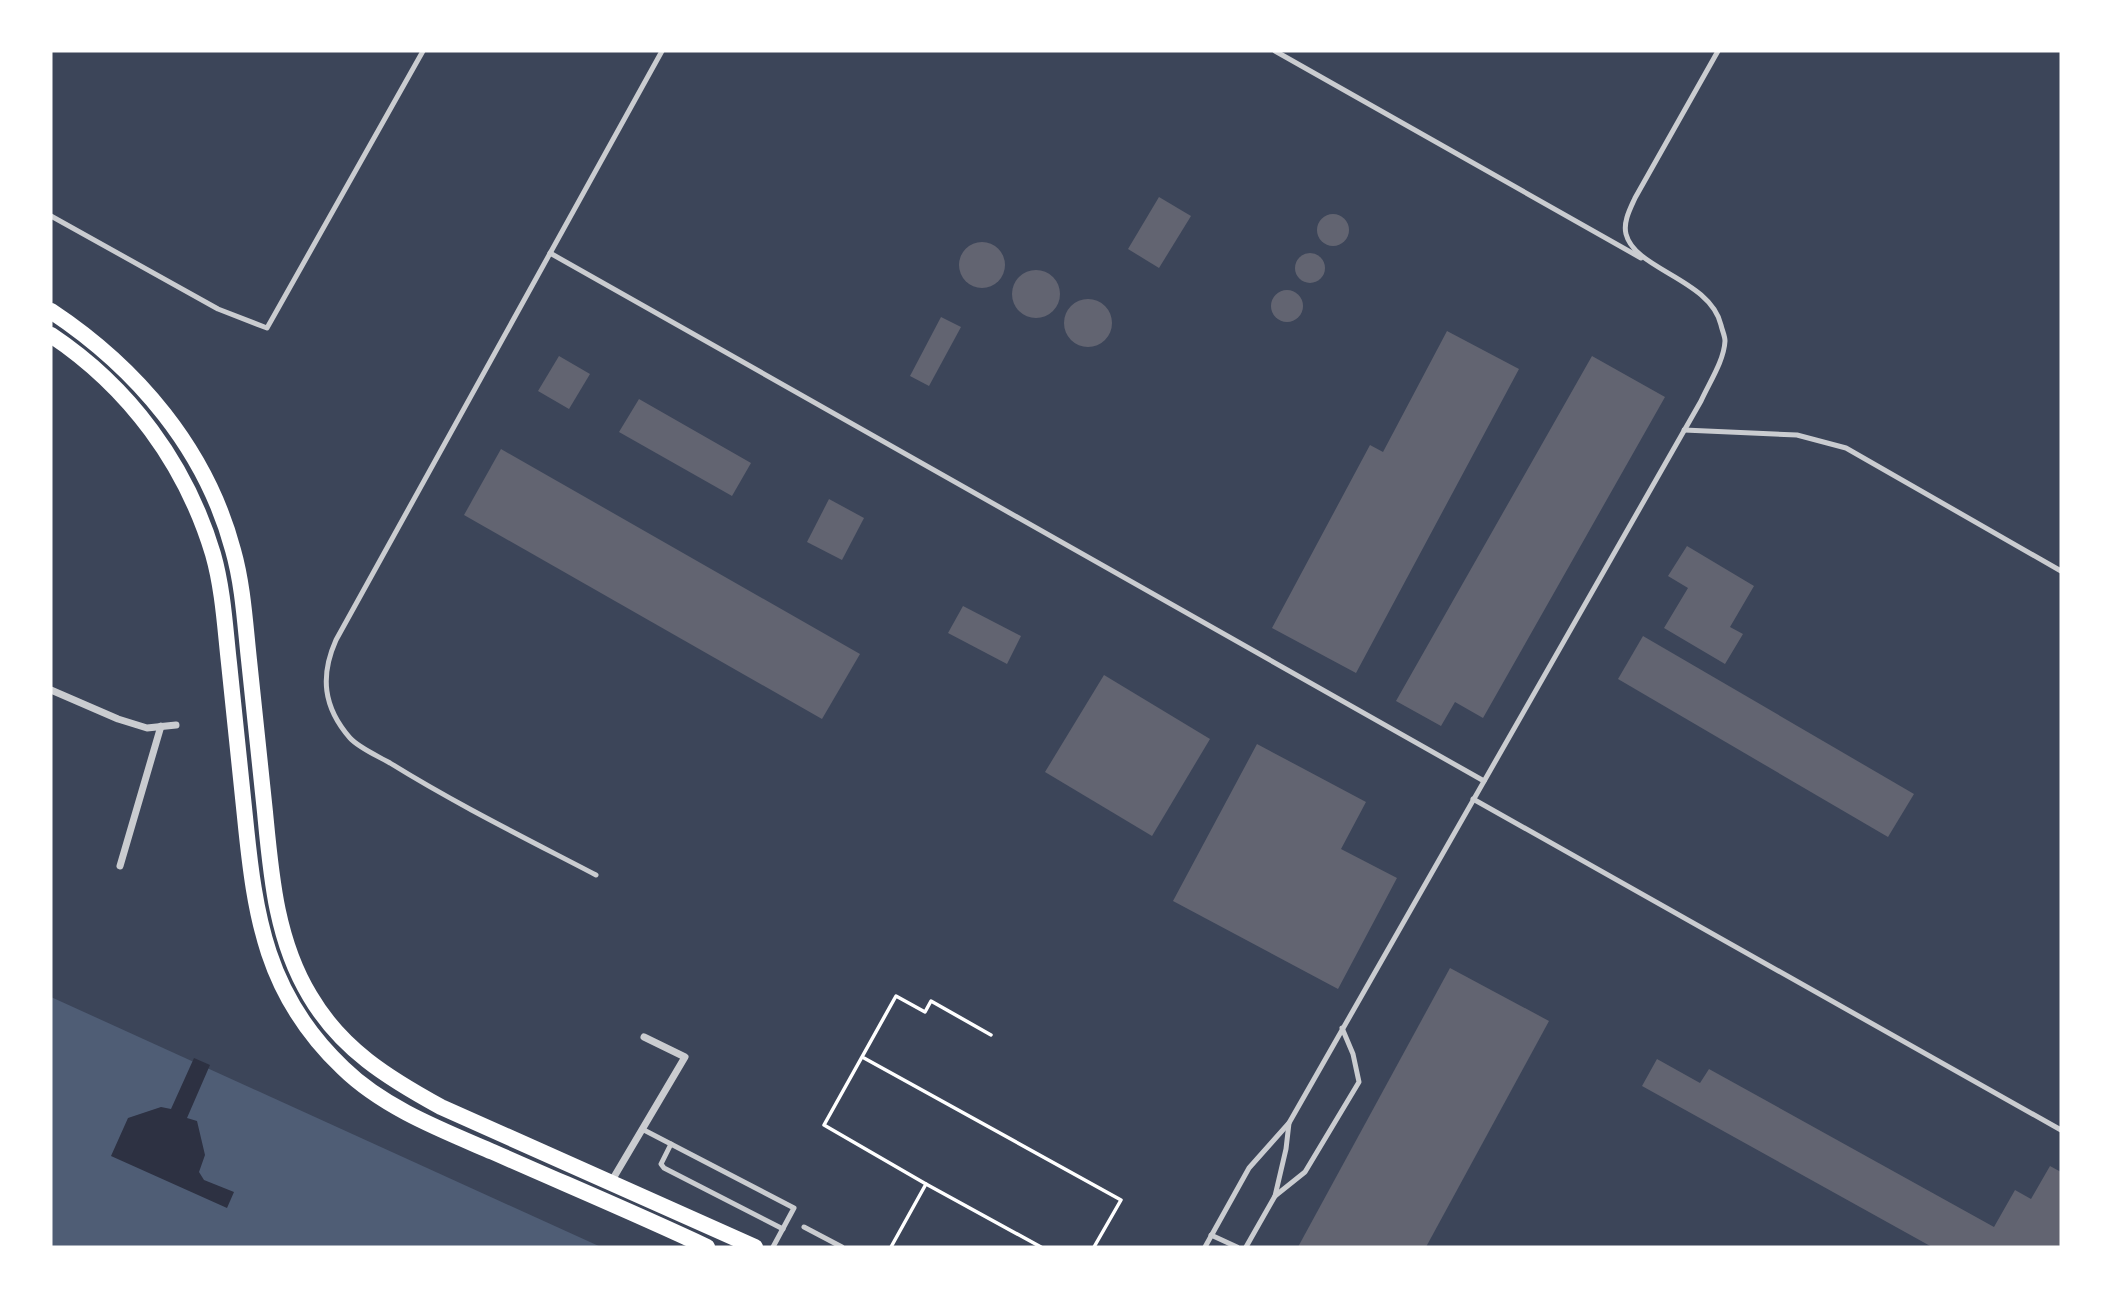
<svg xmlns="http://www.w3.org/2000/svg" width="2112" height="1298" font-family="'IBM Plex Sans',sans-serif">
  <rect width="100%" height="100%" fill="#2d3142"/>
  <!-- green -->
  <rect fill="#3c4559" x="51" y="51" width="2010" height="1196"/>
  <!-- water -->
  <path fill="#4f5d75" d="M51,997l550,250h-550z"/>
  <!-- pier -->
  <path fill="#2d3142" d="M194,1058l16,7 -23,53 10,3 8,34 -6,17 5,8 30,12 -7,16 -116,-52 17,-38 33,-11 10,2z"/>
  <!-- building -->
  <g fill="#626471">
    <path d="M1159,197l32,19 -32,52 -31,-19z"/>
    <circle cx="1333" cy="230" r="16"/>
    <circle cx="982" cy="265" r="23"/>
    <circle cx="1310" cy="268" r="15"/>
    <circle cx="1036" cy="294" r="24"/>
    <circle cx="1287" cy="306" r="16"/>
    <circle cx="1088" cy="323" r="24"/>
    <path d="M941,317l20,10 -32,59 -19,-10z"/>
    <path d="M1447,331l72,38 -163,304 -84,-45 98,-183 13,7z"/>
    <path d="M559,356l31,18 -21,35 -31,-18z"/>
    <path d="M1592,356l73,41 -182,321 -28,-16 -14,24 -45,-25z"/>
    <path d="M639,399l112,64 -19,33 -113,-64z"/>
    <path d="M501,449l359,205 -38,65 -358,-204z"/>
    <path d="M829,499l35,19 -22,42 -35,-18z"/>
    <path d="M1687,546l67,40 -24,41 13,7 -18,30 -61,-36 24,-40 -20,-12z"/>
    <path d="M963,606l58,30 -14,28 -59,-31z"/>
    <path d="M1643,636l271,158 -26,43 -270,-158z"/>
    <path d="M1104,675l106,64 -58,97 -107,-64z"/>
    <path d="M1257,744l109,58 -25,47 56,29 -59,111 -165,-88z"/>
    <path d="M1450,968l99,53 -123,226h-128z"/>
    <path d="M1657,1059l43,24 9,-14 285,158 21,-37 16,9 19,-33 11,6v75h-129l-290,-161z"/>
  </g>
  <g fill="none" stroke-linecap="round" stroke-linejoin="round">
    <!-- path -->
    <g stroke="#fff" stroke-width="3.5">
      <path d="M864,1058l257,142 -27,47"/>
      <path d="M926,1184l115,63"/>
      <path d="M891,1247l35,-63 -102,-59 72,-129 29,16 6,-11 60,34"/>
    </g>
    <!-- service -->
    <g stroke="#caccd0" stroke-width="5">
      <path d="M1275,51l366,207"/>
      <path d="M51,216l167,93 49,19 156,-277"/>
      <path d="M550,253l934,528"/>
      <path d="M1684,430l113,5 49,13 215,123"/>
      <path d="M1473,799l588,331"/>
      <path d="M596,875c-69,-36 -140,-71 -206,-112 -12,-7 -31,-15 -40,-25 -27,-31 -30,-62 -14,-98l326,-589"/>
      <path d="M642,1129l152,79 -21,39"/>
      <path d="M671,1144l-10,20 3,4 119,61"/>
      <path d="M1275,1196l30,-24 54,-90 -6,-28 -11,-26"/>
      <path d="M804,1227l38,20"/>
      <path d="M1211,1235l26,12"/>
      <path d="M1205,1247l44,-79 40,-45 412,-722c8,-18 23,-40 24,-60 0,-5 -3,-11 -4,-16 -11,-46 -86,-55 -95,-91 -3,-12 4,-25 9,-36l83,-147"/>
      <path d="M1246,1247l29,-51 11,-47 3,-26"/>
    </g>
    <!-- minor -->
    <g stroke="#caccd0" stroke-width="7">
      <path d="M51,690l67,29 29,9 29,-3"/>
      <path d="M120,866l41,-140"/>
      <path d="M611,1182l74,-125 -41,-20"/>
    </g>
    <!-- primary -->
    <g stroke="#fff" stroke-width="16">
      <path d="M51,311c86,57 155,138 182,239 10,35 12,73 16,110 5,51 11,101 16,152 6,63 11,128 45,184 31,53 78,82 131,111l314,140"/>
      <path d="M51,335c78,52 135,129 162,219 10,35 12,73 16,109 5,51 11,103 16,154 10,100 21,178 98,251 41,40 99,62 150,84 72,32 144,62 214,95"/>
    </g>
  </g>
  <!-- border -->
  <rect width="2112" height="1298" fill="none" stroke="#ffffff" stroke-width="105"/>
</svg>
